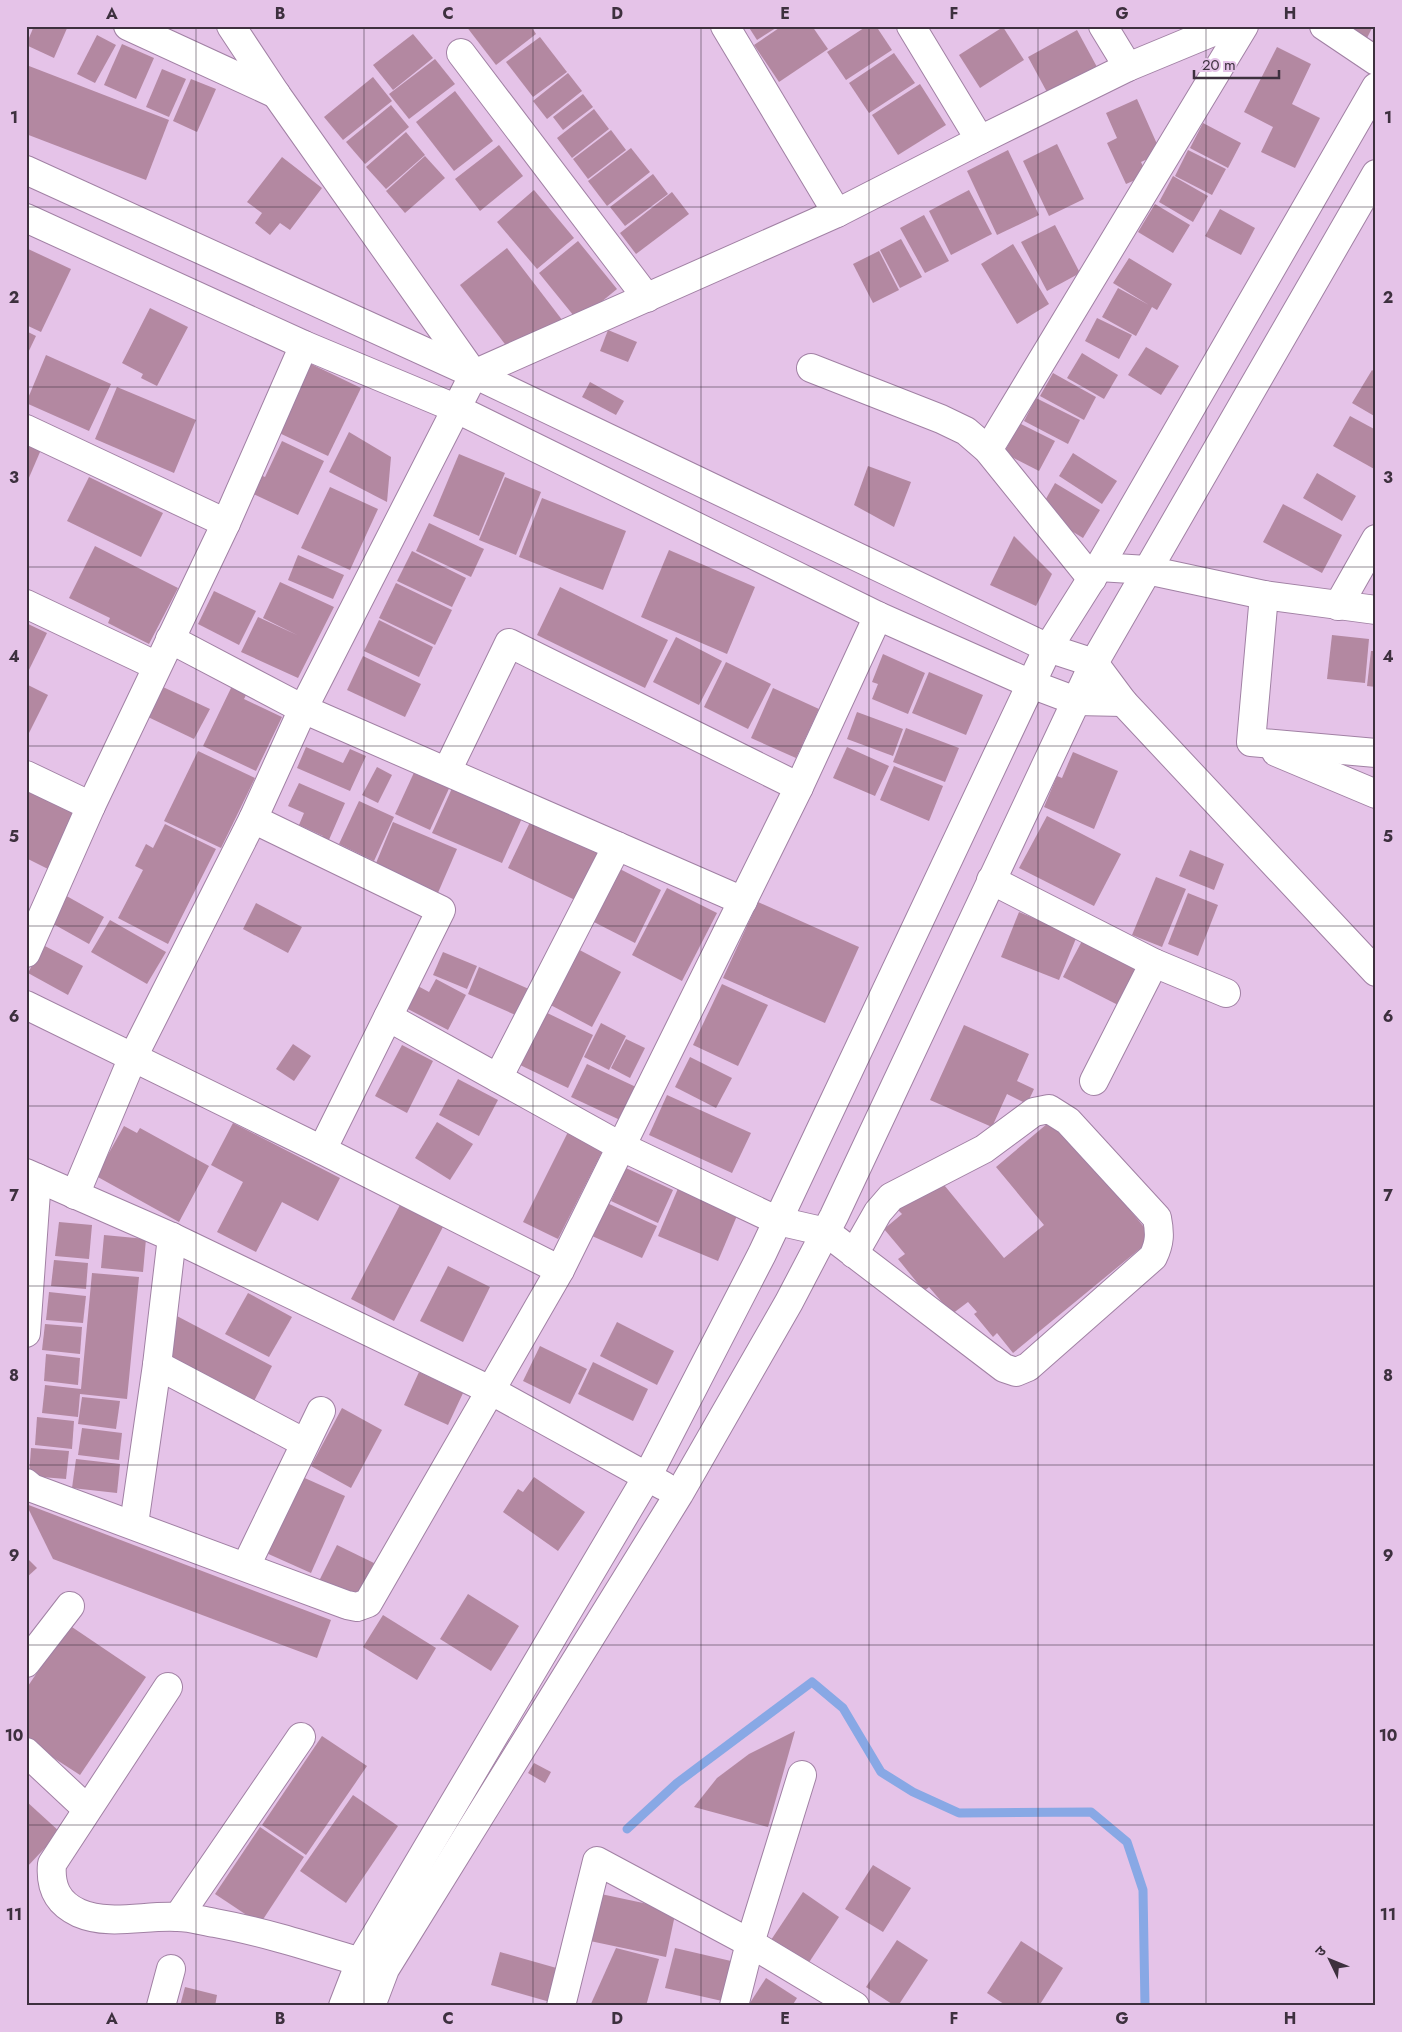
<svg xmlns="http://www.w3.org/2000/svg" width="1402" height="2032" font-family="Jost,'Noto Sans Devanagari',sans-serif">
  <rect width="100%" height="100%" fill="#e5c3e8"/>
  <g fill="none" stroke-linecap="round" stroke-linejoin="round">
    <!-- stream -->
    <path stroke="#88a8e5" stroke-width="9" d="M627,1829l50,-46 135,-101 31,26 38,64 32,20 46,21 132,-1 36,30 16,48 2,116"/>
  </g>
  <!-- building -->
  <g fill="#b388a1">
    <path d="M34,26h34l-14,32 -28,-13z"/>
    <path d="M466,26h65l5,8 -40,31z"/>
    <path d="M748,26h31l-22,14z"/>
    <path d="M782,26h30l16,23 -49,33 -25,-37z"/>
    <path d="M867,26h9l16,24 -46,30 -19,-28z"/>
    <path d="M1341,26h32l-7,14z"/>
    <path d="M1003,27l21,33 -44,28 -21,-33z"/>
    <path d="M1077,30l20,37 -49,27 -20,-37z"/>
    <path d="M413,34l20,24 -40,32 -20,-25z"/>
    <path d="M97,35l19,10 -21,38 -18,-9z"/>
    <path d="M540,37l27,35 -34,25 -27,-35z"/>
    <path d="M122,44l32,14 -18,41 -32,-14z"/>
    <path d="M1277,47l34,17 -19,40 28,14 -25,50 -34,-16 12,-25 -29,-15z"/>
    <path d="M894,53l21,30 -46,30 -20,-30z"/>
    <path d="M435,59l20,25 -46,35 -20,-25z"/>
    <path d="M29,66l140,54 -23,60 -120,-46v-60z"/>
    <path d="M162,69l24,10 -17,38 -23,-10z"/>
    <path d="M568,73l14,18 -35,28 -14,-18z"/>
    <path d="M373,77l19,24 -49,39 -19,-23z"/>
    <path d="M191,79l25,10 -19,43 -24,-11z"/>
    <path d="M920,84l26,41 -48,30 -26,-40z"/>
    <path d="M455,91l38,50 -39,30 -38,-49z"/>
    <path d="M583,94l10,13 -30,23 -10,-13z"/>
    <path d="M1137,99l24,54 -20,9 6,13 -21,9 -19,-41 10,-5 -11,-25z"/>
    <path d="M391,105l18,22 -44,37 -19,-22z"/>
    <path d="M594,109l15,20 -37,29 -15,-20z"/>
    <path d="M1203,123l38,20 -13,25 -38,-20z"/>
    <path d="M611,130l15,20 -38,29 -15,-20z"/>
    <path d="M406,132l19,23 -39,34 -20,-22z"/>
    <path d="M1057,144l27,55 -35,17 -26,-55z"/>
    <path d="M499,145l24,31 -43,35 -25,-32z"/>
    <path d="M631,148l19,24 -43,34 -19,-25z"/>
    <path d="M1008,150l31,65 -42,20 -30,-64z"/>
    <path d="M1188,150l38,19 -14,26 -37,-19z"/>
    <path d="M425,156l20,22 -40,35 -19,-22z"/>
    <path d="M282,157l40,31 -32,42 -10,-7 -10,12 -15,-12 7,-10 -15,-11z"/>
    <path d="M653,174l15,20 -43,32 -15,-19z"/>
    <path d="M1173,176l35,20 -15,26 -34,-20z"/>
    <path d="M534,190l40,48 -37,31 -40,-47z"/>
    <path d="M969,190l23,44 -41,21 -22,-44z"/>
    <path d="M672,192l17,22 -53,40 -16,-21z"/>
    <path d="M1155,204l35,21 -17,28 -35,-21z"/>
    <path d="M1220,209l35,19 -14,27 -36,-19z"/>
    <path d="M924,215l25,46 -24,12 -25,-45z"/>
    <path d="M1055,225l25,48 -33,18 -26,-49z"/>
    <path d="M901,239l21,38 -22,11 -20,-38z"/>
    <path d="M578,241l39,48 -39,32 -39,-48z"/>
    <path d="M1013,244l36,60 -32,20 -36,-60z"/>
    <path d="M26,248l45,21 -30,63 -15,-7z"/>
    <path d="M507,248l59,77 -52,31 -54,-71z"/>
    <path d="M879,251l20,39 -26,13 -20,-39z"/>
    <path d="M1129,258l43,26 -15,26 -5,-3 -16,29 -34,-19 16,-29 31,17 -36,-22z"/>
    <path d="M150,308l38,19 -31,59 -16,-8 2,-4 -21,-11z"/>
    <path d="M1097,318l35,17 -13,24 -34,-18z"/>
    <path d="M608,330l29,12 -9,20 -28,-11z"/>
    <path d="M26,331l10,5 -10,21z"/>
    <path d="M1146,347l33,19 -18,29 -33,-20z"/>
    <path d="M1082,353l36,22 -14,24 -37,-21z"/>
    <path d="M46,355l65,29 -22,47 -63,-28z"/>
    <path d="M307,362l54,26 -33,68 -53,-25z"/>
    <path d="M1372,370l4,3v44l-24,-14z"/>
    <path d="M1053,373l43,24 -12,23 -44,-24z"/>
    <path d="M590,382l34,19 -8,14 -34,-18z"/>
    <path d="M117,387l79,33 -22,53 -79,-34z"/>
    <path d="M1036,398l44,22 -12,24 -44,-23z"/>
    <path d="M1350,416l26,14v40l-43,-24z"/>
    <path d="M1019,423l36,18 -16,30 -35,-18z"/>
    <path d="M349,432l42,25 -4,45 -58,-30z"/>
    <path d="M29,440l14,5 -15,35h-2v-35z"/>
    <path d="M282,441l42,20 -26,54 -51,-24 9,-18 9,4z"/>
    <path d="M1073,453l44,28 -15,23 -43,-28z"/>
    <path d="M459,454l46,19 -26,63 -46,-20z"/>
    <path d="M868,466l43,16 -17,45 -40,-22z"/>
    <path d="M1317,473l39,23 -14,25 -39,-23z"/>
    <path d="M89,477l74,36 -22,44 -74,-36z"/>
    <path d="M505,477l36,15 -25,63 -37,-15z"/>
    <path d="M1055,483l45,27 -17,28 -44,-27z"/>
    <path d="M330,487l48,22 -28,61 -49,-22z"/>
    <path d="M542,498l84,33 -23,59 -84,-33z"/>
    <path d="M1283,504l59,31 -20,38 -59,-31z"/>
    <path d="M429,523l55,26 -13,28 -55,-26z"/>
    <path d="M1014,536l38,38 -16,32 -46,-21z"/>
    <path d="M95,546l83,42 -29,56 -41,-21 2,-5 -41,-20z"/>
    <path d="M669,550l86,37 -28,67 -86,-37z"/>
    <path d="M412,551l54,27 -14,29 -55,-26z"/>
    <path d="M298,555l46,20 -11,24 -45,-19z"/>
    <path d="M280,582l54,25 -36,71 -57,-26 17,-35 39,18 -34,-17z"/>
    <path d="M396,583l56,27 -17,35 -56,-27z"/>
    <path d="M560,587l108,53 -23,48 -108,-53z"/>
    <path d="M214,591l42,20 -17,34 -41,-21z"/>
    <path d="M379,620l54,27 -14,30 -55,-26z"/>
    <path d="M26,623l21,10 -21,43z"/>
    <path d="M1332,635l37,4 -4,44 -38,-4z"/>
    <path d="M676,637l46,24 -23,44 -46,-23z"/>
    <path d="M1371,651h5v36l-9,-1z"/>
    <path d="M883,654l42,19 -17,41 -36,-15 6,-15 -6,-2z"/>
    <path d="M363,656l58,28 -16,33 -58,-27z"/>
    <path d="M726,662l45,22 -23,45 -44,-22z"/>
    <path d="M929,672l54,23 -17,40 -54,-22z"/>
    <path d="M26,684l22,11 -22,44z"/>
    <path d="M232,686l15,7 -3,6 38,18 -26,54 -53,-25z"/>
    <path d="M163,687l47,22 -16,30 -46,-22z"/>
    <path d="M773,688l46,21 -23,49 -45,-20z"/>
    <path d="M857,712l46,17 -10,27 -46,-17z"/>
    <path d="M906,728l53,20 -14,34 -52,-20z"/>
    <path d="M306,747l37,16 7,-14 16,7 -16,35 -53,-23z"/>
    <path d="M847,747l42,19 -14,30 -42,-18z"/>
    <path d="M198,751l57,27 -34,70 -57,-27z"/>
    <path d="M1073,752l45,19 -24,58 -50,-22 13,-31 5,2z"/>
    <path d="M417,766l35,16 -22,48 -35,-16z"/>
    <path d="M894,766l49,20 -14,35 -49,-21z"/>
    <path d="M377,767l15,8 -14,28 -16,-8z"/>
    <path d="M299,783l46,20 -20,46 -7,-3 5,-10 -24,-11 5,-12 -16,-7z"/>
    <path d="M453,786l70,30 -21,47 -70,-30z"/>
    <path d="M26,790l49,24 -27,55 -22,-11z"/>
    <path d="M359,801l35,16 -20,44 -35,-17z"/>
    <path d="M1047,816l74,38 -27,52 -75,-38z"/>
    <path d="M532,818l67,32 -24,50 -67,-32z"/>
    <path d="M393,822l64,27 -20,46 -63,-27z"/>
    <path d="M165,824l51,25 -48,95 -50,-26 25,-48 -8,-4 11,-22 7,4z"/>
    <path d="M1190,850l34,14 -10,26 -35,-14z"/>
    <path d="M614,866l47,24 -26,53 -47,-24z"/>
    <path d="M1156,877l30,12 -24,58 -30,-12z"/>
    <path d="M667,888l50,25 -35,68 -50,-26z"/>
    <path d="M1188,893l30,12 -20,51 -30,-12z"/>
    <path d="M63,894l41,23 -15,27 -41,-23z"/>
    <path d="M758,902l101,45 -34,76 -102,-45z"/>
    <path d="M256,903l46,24 -14,26 -45,-24z"/>
    <path d="M1019,912l58,24 -18,44 -58,-23z"/>
    <path d="M110,920l56,32 -19,32 -56,-32z"/>
    <path d="M1083,939l55,27 -20,39 -55,-28z"/>
    <path d="M43,945l40,21 -15,29 -40,-22z"/>
    <path d="M574,947l47,25 -29,55 -47,-25z"/>
    <path d="M443,952l34,14 -10,23 -34,-14z"/>
    <path d="M479,967l52,23 -11,27 -52,-23z"/>
    <path d="M436,979l30,16 -18,35 -44,-23 12,-22 13,7z"/>
    <path d="M722,984l46,21 -30,61 -45,-21z"/>
    <path d="M543,1011l50,24 -25,53 -50,-24z"/>
    <path d="M601,1023l25,13 -17,34 -25,-13z"/>
    <path d="M964,1025l65,29 -12,27 17,8 -7,15 -20,-10 -15,33 -62,-27z"/>
    <path d="M626,1039l19,9 -15,30 -19,-10z"/>
    <path d="M293,1044l18,12 -17,25 -18,-12z"/>
    <path d="M402,1045l31,16 -26,52 -32,-17z"/>
    <path d="M690,1057l42,21 -16,30 -41,-21z"/>
    <path d="M587,1064l49,23 -16,33 -49,-23z"/>
    <path d="M458,1079l40,21 -19,36 -40,-21z"/>
    <path d="M667,1095l84,38 -19,40 -83,-38z"/>
    <path d="M1054,1118l99,120 -140,115 -16,-20 -4,4 -19,-23 3,-2 -9,-10 -16,12 -23,-27 -5,4 -26,-32 7,-5 -21,-25 18,-15 -4,-4 23,-19 19,-11 64,78 40,-33 -48,-58z"/>
    <path d="M437,1122l36,22 -23,36 -35,-22z"/>
    <path d="M233,1123l107,55 -22,43 -36,-19 -26,50 -39,-20 26,-50 -32,-17z"/>
    <path d="M124,1126l13,7 3,-5 69,38 -30,56 -83,-46z"/>
    <path d="M569,1130l35,18 -46,91 -35,-17z"/>
    <path d="M626,1168l47,22 -15,33 -47,-22z"/>
    <path d="M679,1186l60,25 -21,50 -60,-25z"/>
    <path d="M402,1201l43,22 -51,98 -43,-22z"/>
    <path d="M607,1203l50,23 -15,32 -50,-22z"/>
    <path d="M59,1222l33,3 -3,34 -34,-3z"/>
    <path d="M104,1235l42,4 -3,33 -42,-4z"/>
    <path d="M54,1260l34,3 -2,26 -35,-3z"/>
    <path d="M448,1266l42,21 -27,55 -43,-21z"/>
    <path d="M92,1273l47,4 -12,122 -47,-5 -2,23 -36,-4 3,-28 36,4z"/>
    <path d="M49,1292l37,4 -3,27 -37,-3z"/>
    <path d="M248,1293l44,24 -23,40 -44,-23z"/>
    <path d="M175,1315l97,51 -19,37 -84,-42z"/>
    <path d="M617,1322l57,29 -17,34 -57,-29z"/>
    <path d="M45,1324l37,3 -2,27 -38,-4z"/>
    <path d="M540,1346l47,23 -17,35 -47,-23z"/>
    <path d="M46,1354l34,4 -2,27 -34,-4z"/>
    <path d="M593,1362l55,27 -15,32 -55,-27z"/>
    <path d="M419,1372l44,21 -15,32 -44,-20z"/>
    <path d="M82,1397l38,4 -4,28 -38,-5z"/>
    <path d="M342,1408l40,22 -31,58 -40,-22z"/>
    <path d="M37,1417l37,4 -2,28 -37,-4z"/>
    <path d="M82,1428l40,5 -3,27 -41,-5z"/>
    <path d="M31,1448l38,3 -3,28 -37,-3z"/>
    <path d="M76,1459l44,5 -3,29 -45,-5z"/>
    <path d="M298,1475l47,21 -34,77 -47,-21z"/>
    <path d="M534,1477l51,35 -27,39 -55,-39 15,-23 5,3z"/>
    <path d="M26,1504l305,116 -14,38 -264,-99z"/>
    <path d="M337,1545l39,19 -17,36 -40,-19z"/>
    <path d="M26,1557l11,11 -11,10z"/>
    <path d="M468,1594l51,32 -28,45 -51,-32z"/>
    <path d="M383,1615l53,33 -19,32 -54,-33z"/>
    <path d="M69,1625l77,52 -66,98 -54,-35v-51z"/>
    <path d="M795,1731l-27,96 -74,-20 23,-29 32,-24z"/>
    <path d="M322,1736l45,30 -61,89 -44,-30z"/>
    <path d="M534,1763l17,9 -6,11 -17,-10z"/>
    <path d="M353,1795l45,31 -52,77 -46,-32z"/>
    <path d="M26,1801l34,31 -34,36z"/>
    <path d="M260,1827l44,30 -44,67 -45,-30z"/>
    <path d="M873,1865l38,23 -28,44 -38,-23z"/>
    <path d="M803,1892l36,25 -33,50 -37,-24z"/>
    <path d="M601,1894l75,16 -10,47 -76,-16z"/>
    <path d="M897,1940l31,20 -30,46h-3l-29,-19z"/>
    <path d="M1021,1941l42,27 -24,38h-32l-20,-13z"/>
    <path d="M616,1948l43,11 -13,47h-56z"/>
    <path d="M675,1948l56,13 -9,40 -57,-13z"/>
    <path d="M500,1952l67,19 -10,33 -66,-19z"/>
    <path d="M766,1978l31,20 -5,8h-44z"/>
    <path d="M185,1987l32,8 -2,11h-35z"/>
  </g>
  <g fill="none" stroke-linecap="round" stroke-linejoin="round">
    <defs>
      <g id="minor">
        <path d="M128,26l148,68"/>
        <path d="M231,26l45,68 197,279"/>
        <path d="M725,26l112,187"/>
        <path d="M911,26l69,114"/>
        <path d="M1103,26l25,41"/>
        <path d="M1324,26l52,35"/>
        <path d="M461,53l186,245"/>
        <path d="M26,170l448,204 574,274 46,15 29,39 253,270"/>
        <path d="M26,218l278,127 151,63 423,208 153,68 45,17 47,1"/>
        <path d="M811,368l130,51 25,12 22,19 104,129"/>
        <path d="M26,429l200,94"/>
        <path d="M988,450l256,-424"/>
        <path d="M1099,567l48,3 117,25 112,15"/>
        <path d="M1264,595l-13,147 125,11"/>
        <path d="M26,604l131,62"/>
        <path d="M1338,606l38,-67"/>
        <path d="M170,639l133,70 440,192"/>
        <path d="M1276,752l100,42"/>
        <path d="M447,771l62,-128 290,144"/>
        <path d="M26,775l65,31"/>
        <path d="M253,819l188,91 -119,240"/>
        <path d="M991,880l163,83 72,30"/>
        <path d="M26,953l65,-147 135,-283 78,-178"/>
        <path d="M26,1005l296,145 238,120"/>
        <path d="M388,1017l234,130 156,74 48,11 178,136 12,4 12,-5 125,-110c7,-14 7,-24 4,-39l-89,-97 -19,-12 -15,3 -50,37 -93,48 -13,15 -24,42"/>
        <path d="M498,1078l119,-232"/>
        <path d="M1094,1081l60,-118"/>
        <path d="M26,1173l146,64 318,153 174,96"/>
        <path d="M75,1195l58,-138 120,-238 50,-110 171,-335 363,-161 143,-73 148,-73 99,-41"/>
        <path d="M26,1333l11,-155"/>
        <path d="M157,1365l148,78"/>
        <path d="M26,1483l6,5 315,117 10,2 11,-4 192,-333 239,-483 79,-171"/>
        <path d="M134,1524l23,-159 15,-128"/>
        <path d="M246,1566l75,-155"/>
        <path d="M26,1663l44,-57"/>
        <path d="M168,1687l-116,177c-2,22 5,39 27,49 30,13 66,2 98,4 13,0 26,4 38,6 55,10 108,28 162,44"/>
        <path d="M26,1752l61,57"/>
        <path d="M178,1917l123,-180"/>
        <path d="M161,2006l10,-37"/>
        <path d="M343,2006l17,-44 287,-485 115,-223 286,-606 51,-81 277,-480"/>
        <path d="M371,2006l14,-37 294,-475 110,-192 45,-86 260,-553 282,-489"/>
        <path d="M561,2006l36,-145 153,82 105,63"/>
        <path d="M734,2006l16,-63 52,-168"/>
      </g>
    </defs>
    <!-- minor casing -->
    <use href="#minor" stroke="#a181a4" stroke-width="30"/>
    <!-- minor -->
    <use href="#minor" stroke="#fff" stroke-width="28"/>
  </g>
  <!-- grid -->
  <path fill="none" stroke="#3d303e" stroke-width="1" stroke-opacity="0.55" d="M196,26v1980M364,26v1980M533,26v1980M701,26v1980M869,26v1980M1038,26v1980M1206,26v1980M26,207h1350M26,387h1350M26,567h1350M26,746h1350M26,926h1350M26,1106h1350M26,1286h1350M26,1465h1350M26,1645h1350M26,1825h1350"/>
  <!-- border -->
  <rect width="1402" height="2032" fill="none" stroke="#e5c3e8" stroke-width="55"/>
  <!-- north arrow -->
  <g transform="translate(1330 1960) rotate(313)" stroke="#e5c3e8" stroke-width="4" paint-order="stroke">
  <path d="M0-4L9 19L0 12L-9 19Z" fill="#3d303e"/>
  <text y="-8" font-size="14" font-weight="bold" text-anchor="middle" fill="#3d303e">उ</text>
  </g>
  <!-- scale -->
  <path d="M1194 70v8h85v-8" fill="none" stroke="#3d303e" stroke-width="2.5"/>
  <text x="1202" y="70" font-size="15" fill="#3d303e" stroke="#e5c3e8" stroke-width="4" paint-order="stroke">20 m</text>
  <rect x="28" y="28" width="1346" height="1976" fill="none" stroke="#3d303e" stroke-width="2"/>
  <g font-size="16" text-anchor="middle" font-weight="bold" fill="#3d303e">
    <text x="112" y="19">A</text>
    <text x="280" y="19">B</text>
    <text x="448" y="19">C</text>
    <text x="617" y="19">D</text>
    <text x="785" y="19">E</text>
    <text x="954" y="19">F</text>
    <text x="1122" y="19">G</text>
    <text x="1290" y="19">H</text>
    <text x="14" y="123">1</text>
    <text x="1388" y="123">1</text>
    <text x="14" y="303">2</text>
    <text x="1388" y="303">2</text>
    <text x="14" y="483">3</text>
    <text x="1388" y="483">3</text>
    <text x="14" y="662">4</text>
    <text x="1388" y="662">4</text>
    <text x="14" y="842">5</text>
    <text x="1388" y="842">5</text>
    <text x="14" y="1022">6</text>
    <text x="1388" y="1022">6</text>
    <text x="14" y="1201">7</text>
    <text x="1388" y="1201">7</text>
    <text x="14" y="1381">8</text>
    <text x="1388" y="1381">8</text>
    <text x="14" y="1561">9</text>
    <text x="1388" y="1561">9</text>
    <text x="14" y="1741">10</text>
    <text x="1388" y="1741">10</text>
    <text x="14" y="1920">11</text>
    <text x="1388" y="1920">11</text>
    <text x="112" y="2024">A</text>
    <text x="280" y="2024">B</text>
    <text x="448" y="2024">C</text>
    <text x="617" y="2024">D</text>
    <text x="785" y="2024">E</text>
    <text x="954" y="2024">F</text>
    <text x="1122" y="2024">G</text>
    <text x="1290" y="2024">H</text>
  </g>
</svg>
